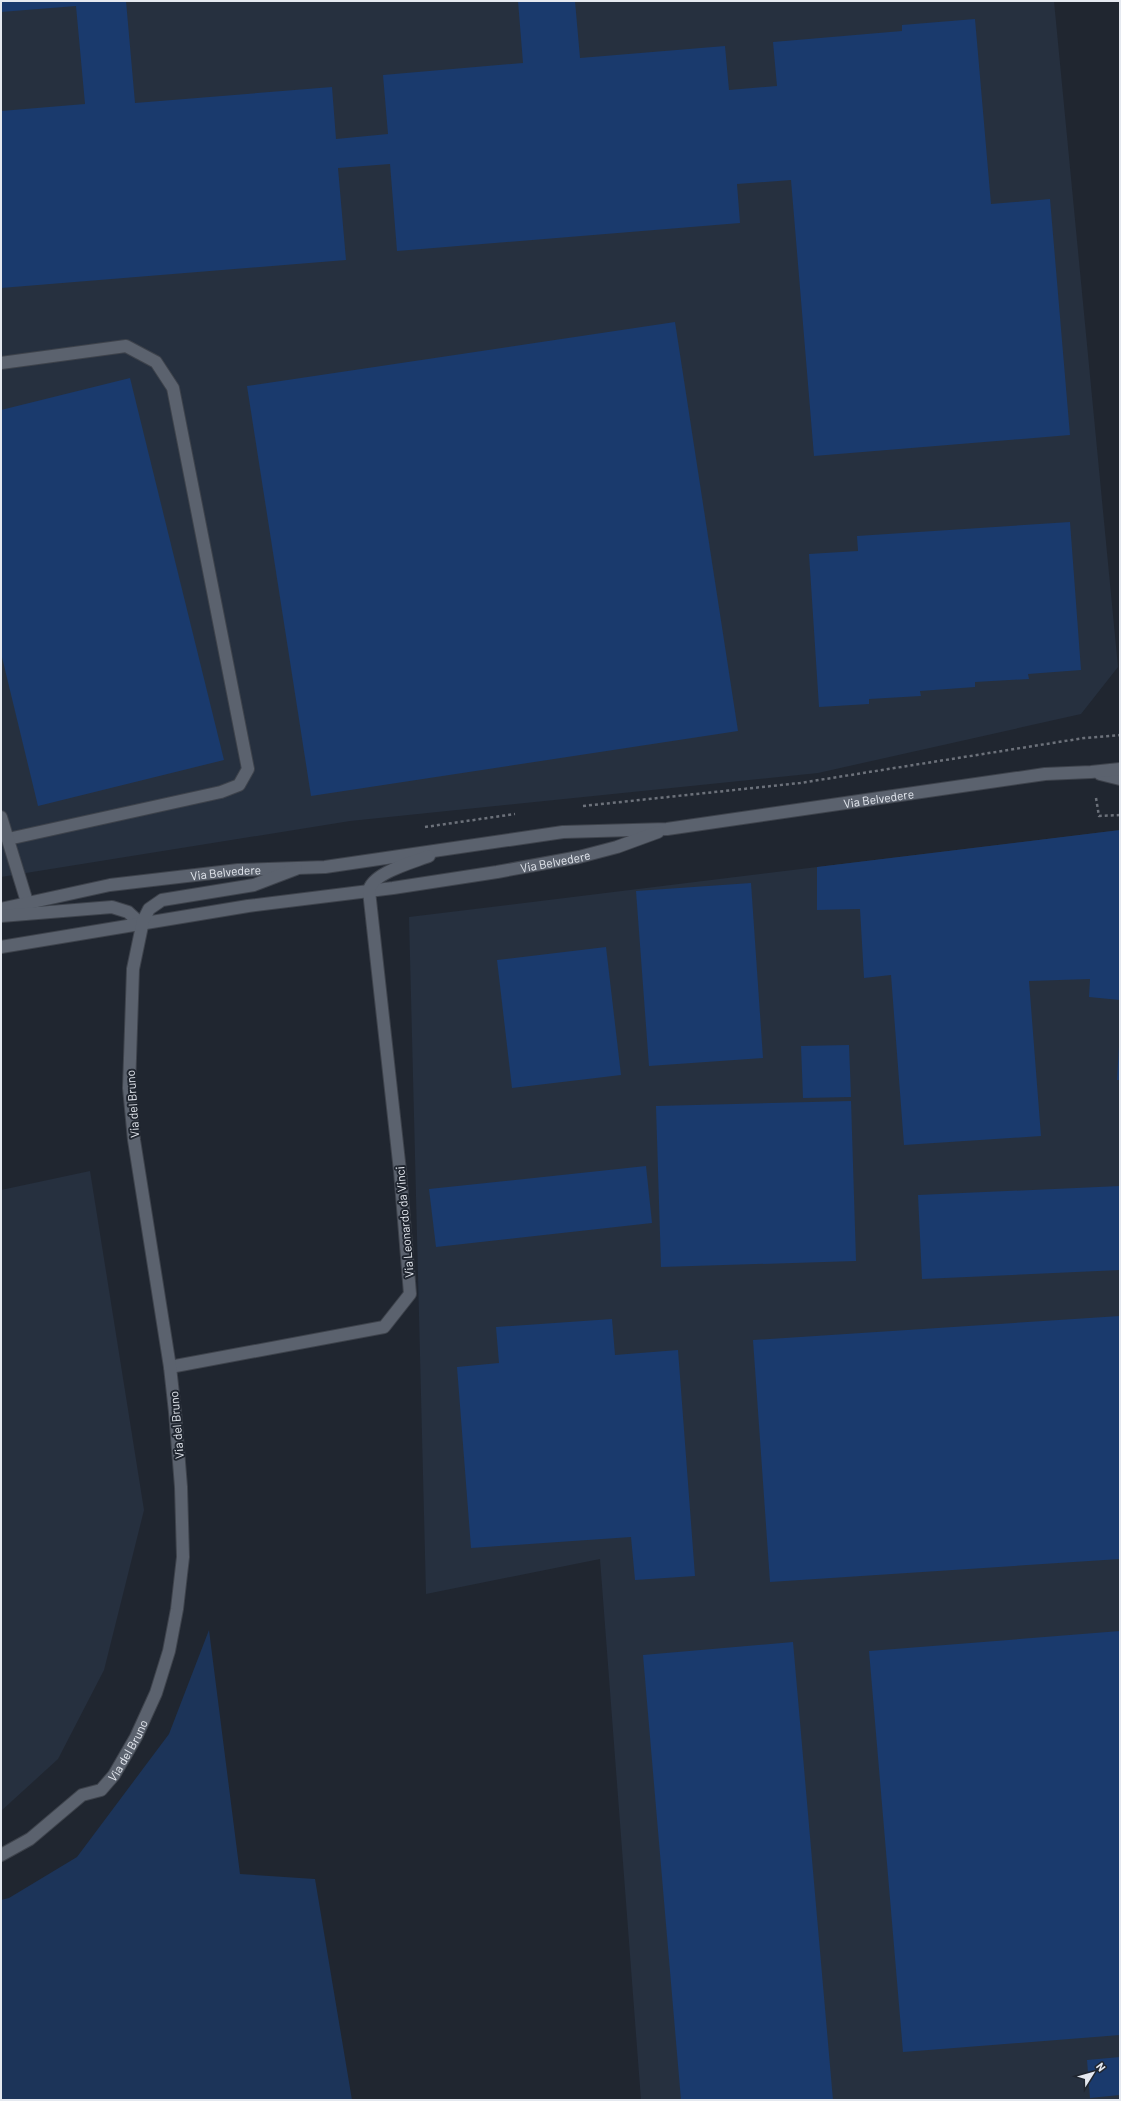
<svg xmlns="http://www.w3.org/2000/svg" width="1121" height="2101" font-family="Barlow,sans-serif">
  <rect width="100%" height="100%" fill="#202630"/>
  <!-- built -->
  <g fill="#26303f">
    <path d="M1,1h1053l64,666 -37,47 -263,59 -468,48 -349,56z"/>
    <path d="M1120,830v1270h-479l-41,-541 -174,35 -17,-677z"/>
    <path d="M90,1171l54,339 -40,160 -46,89 -57,52v-621z"/>
  </g>
  <!-- green -->
  <path fill="#1c3459" d="M209,1630l31,244 75,5 37,221h-351v-200l8,-2 68,-41 92,-123z"/>
  <!-- building -->
  <g fill="#1a3a6d">
    <path d="M1,1h125l9,102 197,-16 4,52 52,-5 -5,-59 140,-12 -5,-62h57l5,57 145,-12 4,44 48,-4 -4,-44 129,-11v-6l73,-6 16,185 59,-5 20,236 -256,21 -23,-276 -54,4 3,39 -343,28 -7,-87 -52,4 8,92 -345,28v-177l84,-7 -9,-98 -75,6z"/>
    <path d="M675,322l63,409 -427,65 -64,-410z"/>
    <path d="M130,378l94,382 -186,46 -37,-153v-243z"/>
    <path d="M1070,522l11,148 -53,4 1,5 -54,3v5l-55,4 1,5 -52,3v5l-50,3 -10,-153 49,-3 -1,-15z"/>
    <path d="M1120,830v170l-31,-3 1,-18 -61,2 12,155 -137,9 -13,-170 -27,3 -4,-69 -43,1v-43z"/>
    <path d="M751,883l12,175 -114,8 -13,-175z"/>
    <path d="M606,947l15,128 -109,13 -15,-128z"/>
    <path d="M849,1045l2,52 -48,1 -2,-52z"/>
    <path d="M1119,1046h1v34h-3z"/>
    <path d="M851,1101l5,160 -195,6 -5,-161z"/>
    <path d="M646,1166l6,57 -216,24 -7,-58z"/>
    <path d="M1120,1186v84l-198,9 -4,-84z"/>
    <path d="M1120,1316v243l-350,23 -17,-242z"/>
    <path d="M612,1319l3,36 63,-5 17,226 -60,4 -4,-43 -160,11 -14,-181 42,-4 -3,-36z"/>
    <path d="M1120,1631v404l-217,17 -34,-401z"/>
    <path d="M793,1642l40,458h-152l-38,-445z"/>
    <path d="M1120,2057v38l-30,3 -3,-38z"/>
  </g>
  <g fill="none" stroke-linecap="round" stroke-linejoin="round">
    <defs>
      <g id="minor">
        <path d="M1,363l125,-17 30,16 17,26 75,381 -9,16 -18,7 -213,47"/>
        <path d="M1100,774l20,5"/>
        <path d="M1,817l26,85"/>
        <path id="s1" d="M1,909l109,-24 128,-15 87,-3 238,-35 104,-3 378,-55 46,-2 29,-3"/>
        <path d="M1,916l111,-9 16,5 13,12"/>
        <path id="s2" d="M1,947l247,-41 145,-18 104,-16 82,-15 38,-10 41,-15"/>
        <path d="M170,1367l214,-40 26,-33 -10,-123 -31,-280c2,-18 45,-29 60,-35"/>
        <path id="s3" d="M1,1855l29,-16 52,-44 19,-5 13,-15 22,-38 20,-44 13,-42 8,-42 6,-52 -2,-70 -6,-75 -5,-45 -36,-227 -5,-52 4,-119 10,-48 6,-12 13,-9 92,-15 42,-16"/>
      </g>
    </defs>
    <!-- minor casing -->
    <use href="#minor" stroke="#3e434c" stroke-width="14"/>
    <!-- path -->
    <g stroke="#6c717a" stroke-width="2.5" stroke-dasharray="3 3" stroke-linecap="butt">
      <path d="M1096,798l3,18 21,-1"/>
      <path d="M583,806l217,-23 284,-45 36,-3"/>
      <path d="M425,827l90,-13"/>
    </g>
    <!-- minor -->
    <use href="#minor" stroke="#5b626e" stroke-width="12"/>
  </g>
  <g text-anchor="middle" dominant-baseline="central" stroke-width="4" stroke-linejoin="round" paint-order="stroke">
    <!-- street labels -->
    <g font-size="12" fill="#e5e9f0" stroke="#202630">
      <text stroke="none"><textPath href="#s1" startOffset="886">Via Belvedere</textPath></text>
      <text stroke="none"><textPath href="#s2" startOffset="561">Via Belvedere</textPath></text>
      <text stroke="none"><textPath href="#s1" startOffset="228">Via Belvedere</textPath></text>
      <text transform="translate(132 1104) rotate(-94)">Via del Bruno</text>
      <text transform="translate(404 1222) rotate(-95)">Via Leonardo da Vinci</text>
      <text transform="translate(176 1425) rotate(-95)">Via del Bruno</text>
      <text stroke="none"><textPath href="#s3" startOffset="169">Via del Bruno</textPath></text>
    </g>
  </g>
  <!-- border -->
  <rect width="1121" height="2101" fill="none" stroke="#e5e9f0" stroke-width="4"/>
  <!-- north arrow -->
  <g transform="translate(1093 2073) rotate(53)" stroke="#202630" stroke-width="3" paint-order="stroke">
  <path d="M0-3L7 15L0 10L-7 15Z" fill="#e5e9f0"/>
  <text y="-6" font-size="11" font-weight="bold" text-anchor="middle" fill="#e5e9f0">N</text>
  </g>
</svg>
